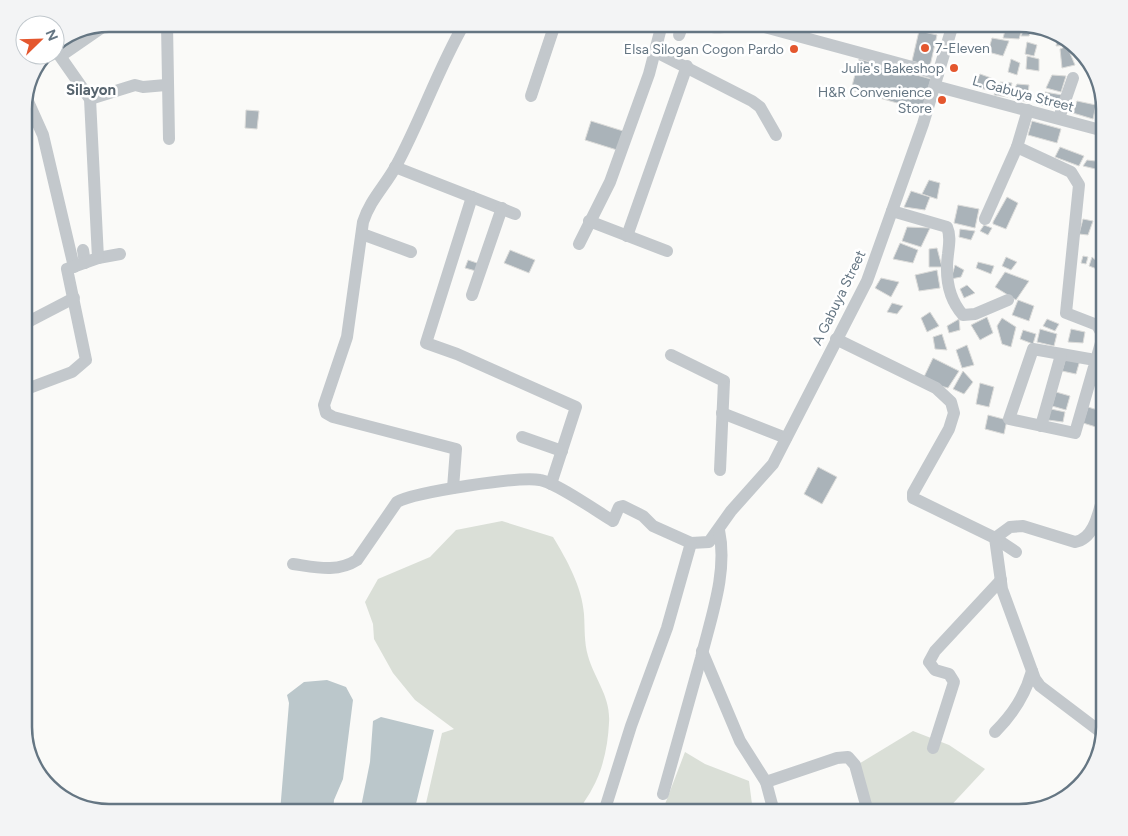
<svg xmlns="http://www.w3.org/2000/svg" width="1128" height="836" font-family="Figtree,sans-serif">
  <rect width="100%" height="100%" fill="#fafaf8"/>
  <!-- green -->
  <g fill="#dadfd7">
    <path d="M502,521l51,16c14,23 29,50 31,77 1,15 0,28 4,42 7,24 23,41 21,67 -1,22 -6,47 -17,66 -5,10 -9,12 -12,23h-156l18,-79 12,-4 -39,-29 -22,-27 -19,-34 -1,-15 -8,-22 13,-23 52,-22 26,-27z"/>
    <path d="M913,731l36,14 36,24 -40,43h-75l-13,-47z"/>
    <path d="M685,752l20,12 44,17 4,31h-91z"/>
  </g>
  <!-- water -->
  <g fill="#bbc7cb">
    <path d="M327,680l19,7 7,13 -10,79 -9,21 -1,12h-53l9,-109 -2,-8 17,-13z"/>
    <path d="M381,717l53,13 -20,82h-54l10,-50 3,-41z"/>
  </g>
  <!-- building -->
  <g fill="#aab3b9" stroke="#dcdcda">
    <path d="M818,24h16v4l-17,-3z"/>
    <path d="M1023,26l-4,13 -16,-1 3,-11z"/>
    <path d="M1025,26l7,2 -3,8h-8z"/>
    <path d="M919,31l18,4 -7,31 -18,-5z"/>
    <path d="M1058,37l12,4v4l-14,1z"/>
    <path d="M992,38l17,3 -6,15 -15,-4z"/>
    <path d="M1027,42l10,3 -3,11 -9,-2z"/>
    <path d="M1067,46l8,19 -13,3 -2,-19z"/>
    <path d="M1027,56l12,3v12l-13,-2z"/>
    <path d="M859,59l72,20 -9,31 -71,-20z"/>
    <path d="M1011,59l9,4 -3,12 -9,-3z"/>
    <path d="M980,74l14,5 -5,11 -15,-3z"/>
    <path d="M1052,75l14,1 -5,16 -15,-4z"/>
    <path d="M1000,82l12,1 -4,14 -14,-2z"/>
    <path d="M1017,84l12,1 -2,17 -17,-5z"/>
    <path d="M1045,92l17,3 -4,14 -17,-4z"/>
    <path d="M1077,101l19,4 -3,14 -20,-6z"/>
    <path d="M1102,108l2,1v15l-6,-1z"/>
    <path d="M246,110l13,1 -2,18 -12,-1z"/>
    <path d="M591,121l32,10 -6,19 -32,-10z"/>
    <path d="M1032,121l29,8 -4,14 -29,-8z"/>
    <path d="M1060,147l24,9 -5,10 -24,-9z"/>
    <path d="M1087,160l17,2v9l-21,-5z"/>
    <path d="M929,180l11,3 -3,16 -15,-5z"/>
    <path d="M911,191l19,6 -5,13 -21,-3z"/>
    <path d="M1007,197l11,6 -12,26 -13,-5v-2z"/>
    <path d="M958,205l21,4 -4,19 -21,-5z"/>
    <path d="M1083,219l10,2 -5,14 -9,-1z"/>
    <path d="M984,225l8,3 -4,7 -8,-4z"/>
    <path d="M907,227l23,1 -9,19 -19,-6z"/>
    <path d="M960,229l15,2 -4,9 -12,-3z"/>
    <path d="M900,243l18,7 -5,13 -20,-4z"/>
    <path d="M937,248l5,19h-13v-18z"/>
    <path d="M510,250l25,10 -6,13 -25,-10z"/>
    <path d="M1083,256l5,1 -2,7 -5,-1z"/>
    <path d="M1006,257l11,5 -6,8 -9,-4z"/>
    <path d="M1092,257l7,6 -2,6 -8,-3z"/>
    <path d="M468,260l12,4 -4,7 -11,-3z"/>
    <path d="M978,262l16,4 -3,8 -15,-6z"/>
    <path d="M955,265l9,5 -3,7 -10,2z"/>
    <path d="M937,270l3,18 -21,3 -4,-16z"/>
    <path d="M1005,272l24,9 -13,19 -21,-13z"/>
    <path d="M881,278l18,4 -8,15 -16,-9z"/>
    <path d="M967,285l8,8 -11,5 -4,-9z"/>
    <path d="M1018,300l16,6 -5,15 -17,-6z"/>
    <path d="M892,303l11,3 -6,8 -10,-2z"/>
    <path d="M930,312l9,14 -12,6 -6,-14z"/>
    <path d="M987,317l6,16 -13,7 -9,-15z"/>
    <path d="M1002,318l14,9 -5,20 -9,-3 -5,-18z"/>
    <path d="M959,319l1,11 -11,3 -2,-7z"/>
    <path d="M1047,319l12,5 -4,7 -12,-5z"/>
    <path d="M1040,329l17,5 -3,12 -17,-4z"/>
    <path d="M1071,329l14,3 -2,11 -15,-1z"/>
    <path d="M1023,330l13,4 -3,10 -13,-5z"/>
    <path d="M942,334l5,16 -12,-1 -2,-12z"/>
    <path d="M967,345l7,20 -12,3 -6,-18z"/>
    <path d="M1066,357l14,3 -4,14 -14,-3z"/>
    <path d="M933,358l26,13 -11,17 -26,-7z"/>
    <path d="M963,371l10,11 -9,12 -11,-5z"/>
    <path d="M1097,372l7,2v15l-11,-4z"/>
    <path d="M980,383l14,4 -5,20 -13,-3z"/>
    <path d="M1056,392l14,4 -4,14 -14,-4z"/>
    <path d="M1088,407l13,4 -5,16 -13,-4z"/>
    <path d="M1051,409l14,3 -2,10 -15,-2z"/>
    <path d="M988,415l19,5 -3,14 -19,-5z"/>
    <path d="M818,467l19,10 -15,27 -18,-10z"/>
  </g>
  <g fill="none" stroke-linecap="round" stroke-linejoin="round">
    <!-- minor -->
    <g stroke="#c3c8cc" stroke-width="12">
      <path d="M167,24l2,115"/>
      <path d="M693,24c25,7 43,0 68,2l177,48"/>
      <path d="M679,35l4,-11"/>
      <path d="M656,52l96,49 8,6 16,28"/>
      <path d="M62,55l42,-29"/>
      <path d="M935,86l169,45"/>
      <path d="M531,96l24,-72"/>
      <path d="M26,97l17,38 31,132"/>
      <path d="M90,99l45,-14 8,2 23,-2"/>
      <path d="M1028,110l-11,37 54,25 8,13 -13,128 31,12 6,11 -28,97 -66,-14 24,-70 62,11"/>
      <path d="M1059,118l14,-40"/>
      <path d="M395,167l120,47"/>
      <path d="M472,197l-46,146 31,11 119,53 -25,77"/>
      <path d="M892,211l55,16c4,9 2,18 1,27 -3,22 0,44 15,61l12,-1 33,-14"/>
      <path d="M985,219l32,-72"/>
      <path d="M589,221l78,30"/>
      <path d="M362,234l49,18"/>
      <path d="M627,236l60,-170"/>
      <path d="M579,244l31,-62 39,-108 13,-50"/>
      <path d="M83,250l2,13"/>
      <path d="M98,258l22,-4"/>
      <path d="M472,295l30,-87"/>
      <path d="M24,324l50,-26"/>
      <path d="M836,339l100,49 15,14 3,11 -5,16 -36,64v5l82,40 21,14"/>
      <path d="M671,355l53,26 -4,89"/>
      <path d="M24,390l48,-18 14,-12 -19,-91 31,-11 -8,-159 -35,-50"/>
      <path d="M722,413l64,25"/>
      <path d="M1041,426l20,-71"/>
      <path d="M522,437l40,14"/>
      <path d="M453,488l3,-39 -123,-32 -7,-4 -2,-8 23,-68 16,-115c7,-22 22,-36 33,-56 25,-46 42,-97 68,-142"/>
      <path d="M293,564c22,3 44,9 64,-4l40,-58c18,-10 123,-26 143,-22 15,2 58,32 73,41l6,-14 4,-1 20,10 10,10 38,17 18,-1 22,-31 42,-47 94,-183 56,-157 30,-100"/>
      <path d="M702,651l38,90 26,41 8,30"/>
      <path d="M995,732c18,-18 30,-36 37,-61"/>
      <path d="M1102,733l-62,-47 -5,-7 -33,-90 -7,-51 15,-11 13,-1 52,16c20,-3 24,-32 29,-49"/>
      <path d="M933,748l21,-66 -5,-8 -14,-4 -6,-8 6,-11 66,-71"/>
      <path d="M766,782l71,-24 11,-1 7,8 13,47"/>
      <path d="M663,794c13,-45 25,-91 38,-136 10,-41 27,-86 18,-128"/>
      <path d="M604,812l27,-86 36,-98 24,-85"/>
    </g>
  </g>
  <!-- markers -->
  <g fill="#e4572e" stroke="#fff" stroke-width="2">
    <circle cx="925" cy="48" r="5"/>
    <circle cx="794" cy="49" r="5"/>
    <circle cx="954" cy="68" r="5"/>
    <circle cx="942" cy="100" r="5"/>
  </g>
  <g text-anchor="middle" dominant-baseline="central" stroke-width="5" stroke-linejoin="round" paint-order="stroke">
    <!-- poi labels -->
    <g font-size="14" fill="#657683" stroke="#fff" text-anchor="end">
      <text x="935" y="48" text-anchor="start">7-Eleven</text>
      <text x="784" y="49">Elsa Silogan Cogon Pardo</text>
      <text x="944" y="68">Julie's Bakeshop</text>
      <text x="932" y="92">H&amp;R Convenience<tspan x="932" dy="16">Store</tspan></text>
    </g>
    <!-- street labels -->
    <g font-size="14" fill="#657683" stroke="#fff">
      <text transform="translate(1023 94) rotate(15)">L. Gabuya Street</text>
      <text transform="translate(839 298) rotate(-64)">A Gabuya Street</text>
    </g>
    <!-- neighbourhood labels -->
    <g font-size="15" font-weight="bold" fill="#57646e" stroke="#fff">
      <text x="91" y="90">Silayon</text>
    </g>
  </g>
  <!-- crop -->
  <path d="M0 0H1128V836H0ZM109 32H1019A77 77 0 0 1 1096 109V727A77 77 0 0 1 1019 804H109A77 77 0 0 1 32 727V109A77 77 0 0 1 109 32Z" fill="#f3f4f5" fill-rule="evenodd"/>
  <path fill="none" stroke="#657683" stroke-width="2.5" d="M109 32H1019A77 77 0 0 1 1096 109V727A77 77 0 0 1 1019 804H109A77 77 0 0 1 32 727V109A77 77 0 0 1 109 32Z"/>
  <!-- north arrow -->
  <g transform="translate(40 40) rotate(67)"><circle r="24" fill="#ffffff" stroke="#c1c8cd"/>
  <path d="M0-4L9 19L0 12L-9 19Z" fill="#e4572e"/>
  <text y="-8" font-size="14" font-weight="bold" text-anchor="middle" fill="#657683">N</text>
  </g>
</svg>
